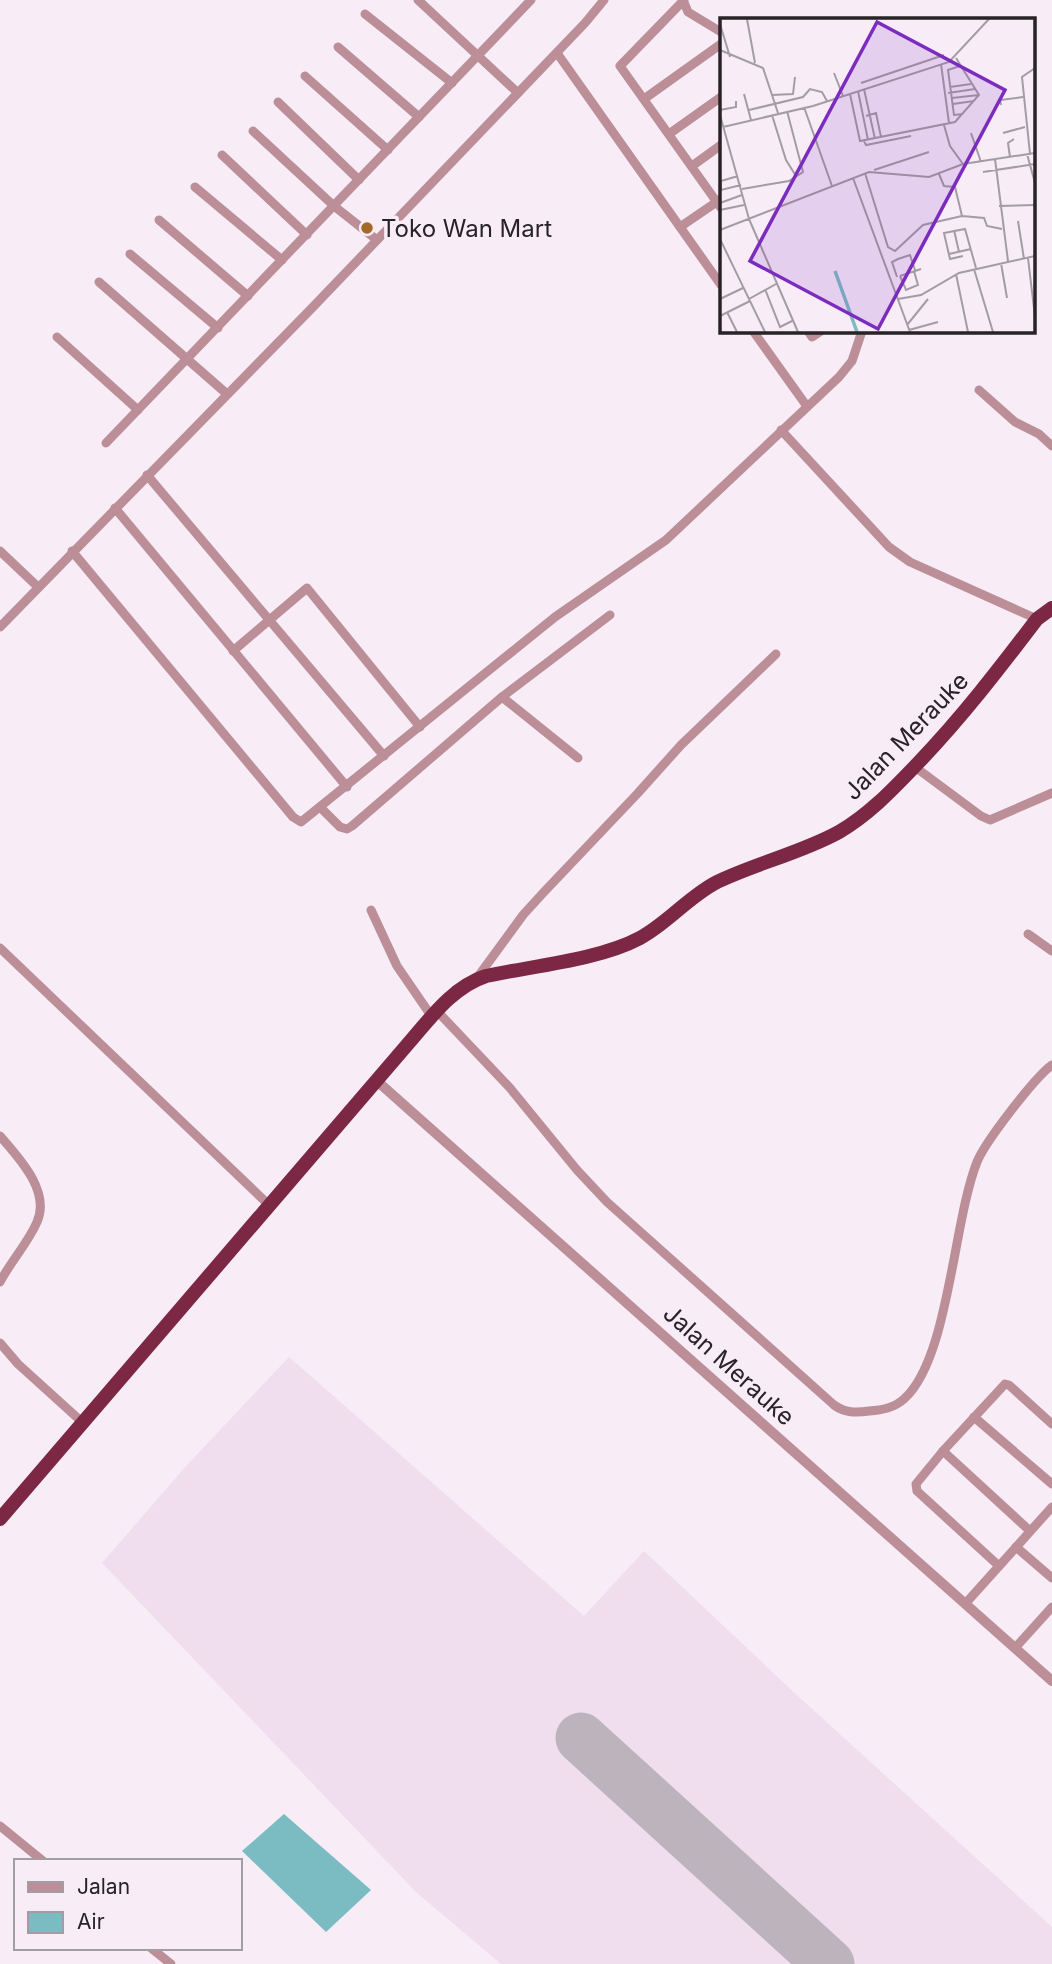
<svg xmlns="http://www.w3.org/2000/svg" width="1052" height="1964" font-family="Inter,sans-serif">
  <rect width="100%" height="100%" fill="#f8ecf7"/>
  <!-- built -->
  <path fill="#f0deee" d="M289,1357l295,259 60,-65 155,146 253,230v37h-551l-85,-72 -314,-329 85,-98z"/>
  <!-- water -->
  <path fill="#7bbbc2" d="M284,1814l87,76 -45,42 -84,-81z"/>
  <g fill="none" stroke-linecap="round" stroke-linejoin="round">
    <!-- runway -->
    <path stroke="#bcb3bc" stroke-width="51" d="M581,1738l248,226"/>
    <!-- minor -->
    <g stroke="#bc8e97" stroke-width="9">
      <path d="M418,0l100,93"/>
      <path d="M683,0l5,12 33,20"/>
      <path d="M684,0l-64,66 101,142"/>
      <path d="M365,14l87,69"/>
      <path d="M338,47l81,70"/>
      <path d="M557,53l164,232"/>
      <path d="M305,76l83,74"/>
      <path d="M644,99l77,-55"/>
      <path d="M278,102l81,78"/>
      <path d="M253,131l81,75 43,34"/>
      <path d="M669,134l52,-37"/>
      <path d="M222,155l85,80"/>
      <path d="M692,166l29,-21"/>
      <path d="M195,187l87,73"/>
      <path d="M159,220l89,76"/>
      <path d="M680,227l41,-28"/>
      <path d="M130,254l88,74"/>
      <path d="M99,282l128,112"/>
      <path d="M753,331l53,74"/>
      <path d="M808,331l4,6 9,-6"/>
      <path d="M57,337l81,73"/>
      <path d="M979,390l36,32 24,12 13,12"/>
      <path d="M781,430l108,117 21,15 127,57"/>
      <path d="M106,443l425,-443"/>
      <path d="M147,475l237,281"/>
      <path d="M115,508l232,279"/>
      <path d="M0,551l38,36"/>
      <path d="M72,551l221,266 8,5 254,-205 111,-77 173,-163 13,-16 10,-30"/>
      <path d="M0,627l311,-318 274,-286 19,-23"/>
      <path d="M233,651l74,-63 113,139"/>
      <path d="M502,697l76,61"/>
      <path d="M915,767l66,49 9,4 62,-27"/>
      <path d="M321,808l19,19 7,2 5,-3 150,-129 108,-82"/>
      <path d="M371,910l26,56 35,51"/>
      <path d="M1028,934l24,17"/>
      <path d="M0,948l269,257"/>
      <path d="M477,978l46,-63 20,-22 95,-100 43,-48 95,-91"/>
      <path d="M437,1011l73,77 67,82 30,32 227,203c11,8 22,8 35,6 13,-1 25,-3 35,-12 45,-40 49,-177 73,-237 8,-20 58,-85 75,-97"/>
      <path d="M0,1136c18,21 51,55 37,86 -9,21 -26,39 -37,60"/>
      <path d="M0,1343l18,21 64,58"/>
      <path d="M974,1417l78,67"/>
      <path d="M943,1451l87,80"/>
      <path d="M1016,1547l36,31"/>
      <path d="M999,1566l-82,-75 -1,-7 27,-33 62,-67 4,1 43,39"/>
      <path d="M965,1604l87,-97"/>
      <path d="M1015,1648l37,-41"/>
      <path d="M0,1826l43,35"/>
      <path d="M151,1948l20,16"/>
    </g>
    <!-- tertiary -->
    <path stroke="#bc8e97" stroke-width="10" d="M377,1081l675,600"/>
    <!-- trunk -->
    <path stroke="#7c2844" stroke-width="14" d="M0,1519l407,-474c22,-25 45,-58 79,-69 46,-10 113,-16 154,-38 28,-15 48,-41 77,-56 39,-19 84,-29 122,-50 31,-18 55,-44 80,-70 43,-45 80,-93 118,-143l15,-11"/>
  </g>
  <!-- markers -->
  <circle fill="#a36929" stroke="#f8ecf7" stroke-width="2.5" cx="367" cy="228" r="7"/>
  <g text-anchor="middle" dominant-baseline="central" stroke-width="7" stroke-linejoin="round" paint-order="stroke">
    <!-- poi labels -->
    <g font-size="24" fill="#272326" stroke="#f8ecf7" text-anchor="start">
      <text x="381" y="228">Toko Wan Mart</text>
    </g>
    <!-- street labels -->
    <g font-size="24" fill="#272326" stroke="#f8ecf7">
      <text transform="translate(906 736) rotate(-46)">Jalan Merauke</text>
      <text transform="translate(729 1365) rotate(42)">Jalan Merauke</text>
    </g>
  </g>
  <!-- overview -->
  <g transform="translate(720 18)">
    <rect width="315" height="315" fill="#f8ecf7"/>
    <path fill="none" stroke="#7bbbc2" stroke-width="3.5" d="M115,253l22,61"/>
    <path fill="none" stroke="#a49ca3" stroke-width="2" d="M27,1l8,44M0,6l10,33M0,32l43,18 15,45M221,46l8,59M240,48l-12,4 6,45 9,-1M114,55l9,23M141,65l83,-28M230,69l21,-3M144,71l11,50M138,73l10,49M228,75l27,-4M24,76l7,26M130,76l10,47 95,-19 24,-27 -23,-37M52,77l21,-1 2,-17M232,80l27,-3M233,86l21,-3M281,87l-1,-5 23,-3M84,89l28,79M0,92l16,-3v-6M29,92l54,-13 7,-8 12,3 5,9M0,97l29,104M52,97l14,45 10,16M146,98l10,-3 5,24M224,107l6,21 13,18M3,109l90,-21 136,-44 40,-43M251,115l10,29M283,115l22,-6M144,123l2,4 45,-9M307,136l8,29M310,136l-8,-77 13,-9M290,139l-2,-14 6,-4M275,141l13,102M154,152l55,-18M263,154l52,-8M145,155l23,74 7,4 28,-26 39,-9 -7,-29 -11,-1 -5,-12M18,158l-17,5v9l20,-5M133,160l57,154M22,171l47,-8 14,-9 -16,-61M0,185l22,-8M279,188l36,-1M0,192l24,-5M242,198l22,2 3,8 15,3M29,201l49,113M298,203l6,38M0,212l149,-58 60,5 34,-13 72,-11M234,212l5,22M0,221l45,93M229,236l22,-5M243,238l-13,3 -6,-26 21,-4 11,39M308,240l7,59M281,245l6,35M254,251l19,63M236,256l12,58M180,258l6,14 12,-5 -4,-14M180,258l21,-7M177,259l-5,-15 6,-3 12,-4 5,15M45,271l15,38 12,-6M0,281l23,-11M29,281l27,-15M178,281l23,-4 38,-22 76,-17M7,294l10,20M0,298l30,-15M187,307l21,-26M189,312l29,-8"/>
    <path fill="#7b2cbf" fill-opacity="0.15" stroke="#7b2cbf" stroke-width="3.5" d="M157,4l128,68 -127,239 -128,-68z"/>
    <rect width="315" height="315" fill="none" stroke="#272326" stroke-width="3.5"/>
  </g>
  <!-- legend -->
  <rect x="14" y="1859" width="228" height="91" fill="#f8ecf7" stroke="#a49ca3" stroke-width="2"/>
  <rect x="28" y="1882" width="35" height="10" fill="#bc8e97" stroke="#a49ca3" stroke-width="2"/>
  <text x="77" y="1894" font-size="21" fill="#272326">Jalan</text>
  <rect x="28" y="1912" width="35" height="21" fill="#7bbbc2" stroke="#a49ca3" stroke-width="2"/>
  <text x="77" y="1929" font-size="21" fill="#272326">Air</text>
</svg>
